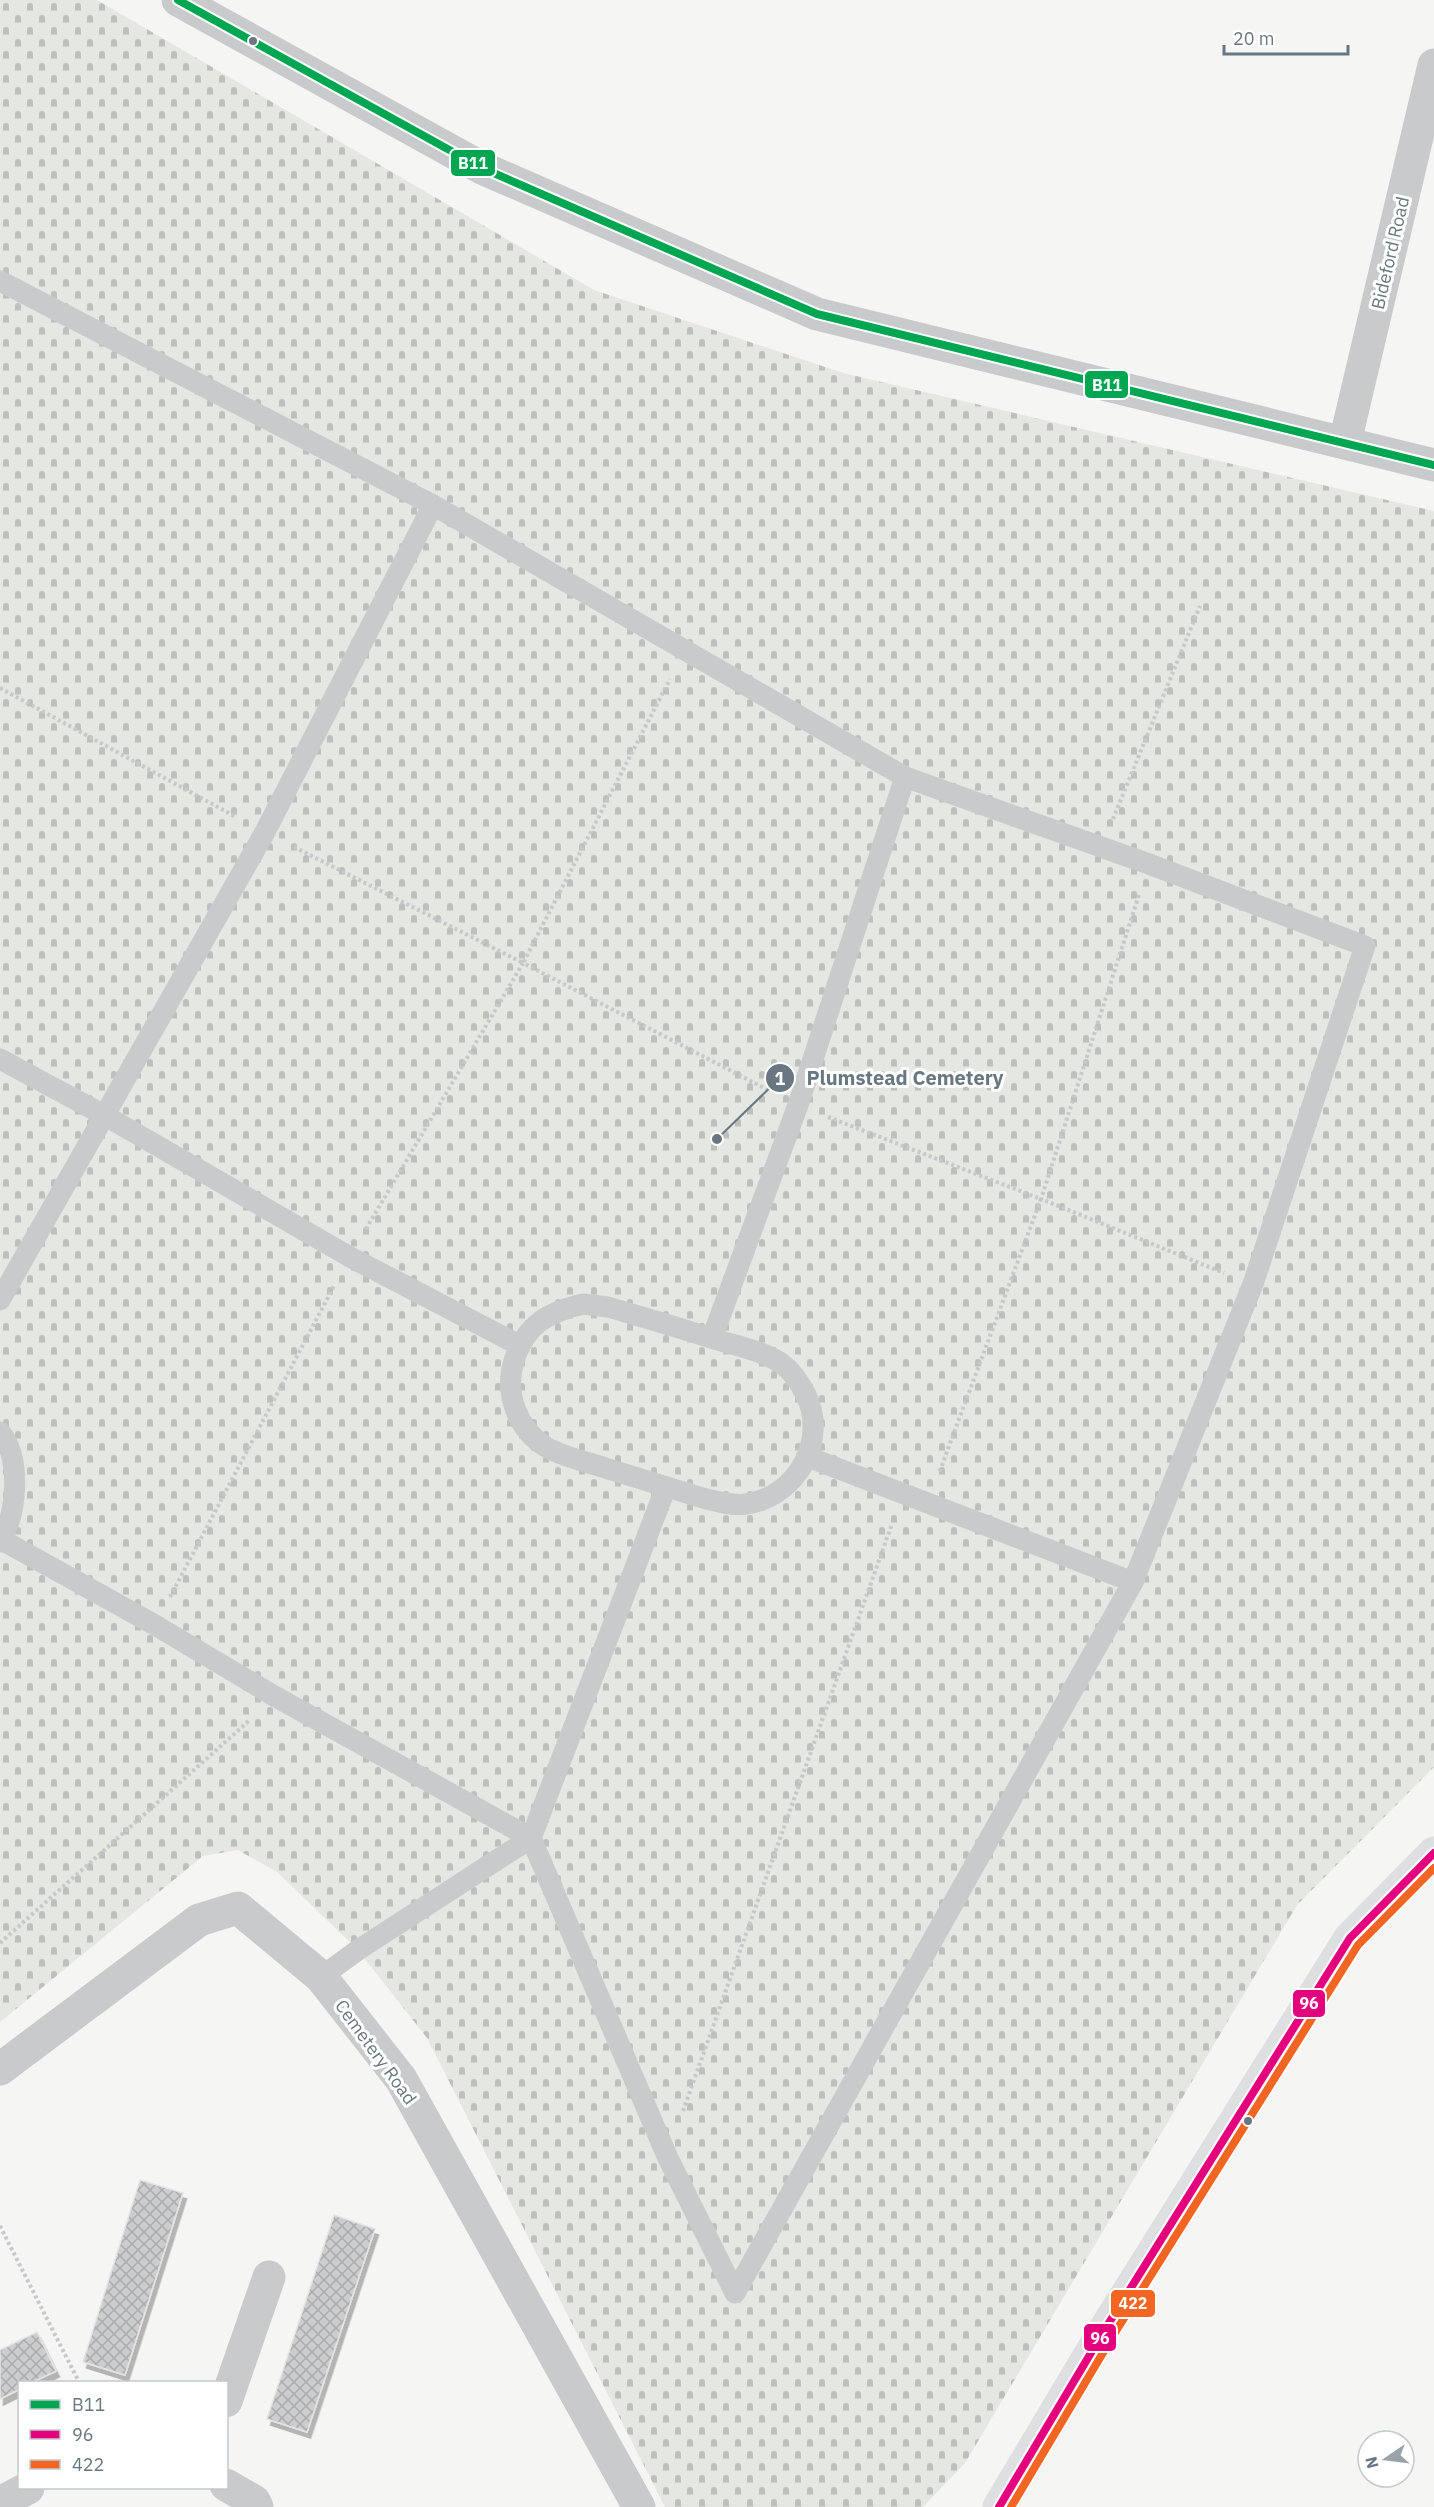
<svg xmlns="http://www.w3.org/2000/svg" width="1434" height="2507" font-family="'IBM Plex Sans',sans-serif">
  <defs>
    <pattern id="cemetery-stones" width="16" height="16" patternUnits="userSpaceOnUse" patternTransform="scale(1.5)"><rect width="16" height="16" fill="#e5e7e2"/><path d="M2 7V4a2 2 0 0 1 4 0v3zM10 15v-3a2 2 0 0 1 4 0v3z" fill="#bdc0bd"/></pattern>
    <pattern id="building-cross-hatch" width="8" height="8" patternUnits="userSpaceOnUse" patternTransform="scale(1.5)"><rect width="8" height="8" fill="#cccdce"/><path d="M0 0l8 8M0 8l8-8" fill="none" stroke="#a9abad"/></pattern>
    <filter id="shadow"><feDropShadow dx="3.5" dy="6" stdDeviation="0" flood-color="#0004"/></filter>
  </defs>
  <rect width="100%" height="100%" fill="#f5f5f4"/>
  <!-- cemetery -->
  <path fill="url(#cemetery-stones)" d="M0,0h97l497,290 249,83 591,138v1256l-137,138 -332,558 -42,44h-258l-238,-469 -69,-88 -81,-78 -39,-22 -35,6 -203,166z"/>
  <!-- building -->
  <g fill="url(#building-cross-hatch)" stroke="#e4e4e4" stroke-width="1.5" filter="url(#shadow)">
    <path d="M140,2180l43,13 -58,182 -42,-13z"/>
    <path d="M334,2215l41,14 -68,203 -40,-13z"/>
    <path d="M37,2332l19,39 -23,11h-13v7l-20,10v-49z"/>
  </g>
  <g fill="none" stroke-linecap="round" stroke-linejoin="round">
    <!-- path -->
    <g stroke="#c7c8c9" stroke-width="4" stroke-dasharray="3 3" stroke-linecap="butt">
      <path d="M0,688l236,129"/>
      <path d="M1113,819l87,-213"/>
      <path d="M294,847l229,116 147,-284"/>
      <path d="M1139,895l-98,304 183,74"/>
      <path d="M828,1117l213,82 -102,274"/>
      <path d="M366,1229l157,-266 247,128"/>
      <path d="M170,1597l164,-311"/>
      <path d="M0,1943l250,-223"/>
      <path d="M683,2111l209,-587"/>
      <path d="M0,2226l79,156"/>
    </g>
    <!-- lane -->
    <g stroke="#c9cacb" stroke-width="21">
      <path d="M0,281l433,224 472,272 244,87 216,82 -112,338 -120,298 -398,711 -68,-137 -136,-318 -255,-141 -121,-72 -153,-85"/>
      <path d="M0,1059l104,56 246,142 169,88"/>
      <path d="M0,1300l265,-468 168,-327"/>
      <path d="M583,1304l25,3c37,11 73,21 109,33 21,6 45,11 64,23 11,8 19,20 25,32 22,45 -9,102 -60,109 -13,2 -27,-2 -40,-5 -35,-11 -69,-21 -104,-32 -18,-6 -39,-10 -56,-20 -29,-18 -42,-54 -32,-86 11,-36 34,-49 69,-57z"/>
      <path d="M712,1338l86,-233 107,-328"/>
      <path d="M0,1432c22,27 17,82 0,110"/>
      <path d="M808,1457l325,125"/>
      <path d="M321,1977l37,-27 173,-112 135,-351"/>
    </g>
    <!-- street -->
    <g stroke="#c9cacb" stroke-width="33">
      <path d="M178,0l304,168 335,146 617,151"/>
      <path d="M1345,442l89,-377"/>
      <path d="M0,2069l199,-149 39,-12 83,69 80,102 238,428"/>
      <path d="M226,2401l43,-124"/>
      <path d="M226,2485l28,16 3,6"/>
      <path d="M0,2503l28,-15"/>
    </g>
    <!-- primary -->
    <path stroke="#dedfe0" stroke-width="33" d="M999,2507l108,-181 243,-388 84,-85"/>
    <defs>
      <path id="bus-1" d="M178,0l304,168 335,146 617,151"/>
      <path id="bus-2" d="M999,2507l108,-181 243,-388 84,-85"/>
      <path id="bus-3" d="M1011,2507l105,-176 242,-386 76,-77"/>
    </defs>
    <!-- bus-1 casing -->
    <use href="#bus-1" stroke="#fff" stroke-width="12"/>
    <!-- bus-2 casing -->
    <use href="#bus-2" stroke="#fff" stroke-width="12"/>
    <!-- bus-3 casing -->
    <use href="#bus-3" stroke="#fff" stroke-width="12"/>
    <!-- bus-1 -->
    <use href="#bus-1" stroke="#00a651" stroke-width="8"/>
    <!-- bus-2 -->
    <use href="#bus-2" stroke="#e5007d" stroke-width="8"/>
    <!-- bus-3 -->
    <use href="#bus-3" stroke="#f26522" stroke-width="8"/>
  </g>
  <!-- markers -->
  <g fill="#687781" stroke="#fff" stroke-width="2">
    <circle cx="253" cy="41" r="5"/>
    <circle cx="1248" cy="2121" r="5"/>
  </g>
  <g text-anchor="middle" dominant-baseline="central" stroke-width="6" stroke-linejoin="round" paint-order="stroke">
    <!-- street labels -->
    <g font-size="18" fill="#687781" stroke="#fff">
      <text transform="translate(1390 253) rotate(-77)">Bideford Road</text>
      <text transform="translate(376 2052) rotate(54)">Cemetery Road</text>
    </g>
  </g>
  <!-- callouts -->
  <path fill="none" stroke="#687781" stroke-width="2" d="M717 1139L780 1078"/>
  <g fill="#687781" stroke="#fff" stroke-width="2">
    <circle cx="717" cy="1139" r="6"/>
    <circle cx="780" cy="1078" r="15"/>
  </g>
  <g font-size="18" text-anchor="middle" font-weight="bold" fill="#fff">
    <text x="780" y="1085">1</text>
  </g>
  <g font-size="20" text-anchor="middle" font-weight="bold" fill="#687781" stroke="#fff" stroke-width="6" stroke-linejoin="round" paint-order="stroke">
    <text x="905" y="1085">Plumstead Cemetery</text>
  </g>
  <g stroke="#fff" stroke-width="2">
    <rect x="450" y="149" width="46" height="28" rx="6" fill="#00a651"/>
    <rect x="1084" y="370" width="45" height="29" rx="6" fill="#00a651"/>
    <rect x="1292" y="1989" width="34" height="29" rx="6" fill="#e5007d"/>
    <rect x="1110" y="2289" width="46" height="29" rx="6" fill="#f26522"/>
    <rect x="1083" y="2323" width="34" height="29" rx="6" fill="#e5007d"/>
  </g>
  <g font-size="16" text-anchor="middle" font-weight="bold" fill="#fff">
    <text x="473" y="169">B11</text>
    <text x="1107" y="391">B11</text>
    <text x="1309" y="2009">96</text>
    <text x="1133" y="2309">422</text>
    <text x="1100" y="2344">96</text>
  </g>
  <!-- legend -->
  <rect x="18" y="2381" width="210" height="108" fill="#ffffff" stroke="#c3c9cd" stroke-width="1.5"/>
  <rect x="30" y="2400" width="30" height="9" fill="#00a651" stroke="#c3c9cd" stroke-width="1.5"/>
  <text x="72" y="2411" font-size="18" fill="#687781">B11</text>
  <rect x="30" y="2430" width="30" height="9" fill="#e5007d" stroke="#c3c9cd" stroke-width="1.5"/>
  <text x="72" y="2441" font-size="18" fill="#687781">96</text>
  <rect x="30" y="2460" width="30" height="9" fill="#f26522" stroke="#c3c9cd" stroke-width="1.5"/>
  <text x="72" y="2471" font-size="18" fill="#687781">422</text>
  <!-- north arrow -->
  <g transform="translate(1386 2459) rotate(256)"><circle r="28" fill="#ffffff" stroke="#c3c9cd" stroke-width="1.5"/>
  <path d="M0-4.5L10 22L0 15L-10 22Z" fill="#99a3a9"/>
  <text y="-9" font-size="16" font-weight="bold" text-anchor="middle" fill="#687781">N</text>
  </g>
  <!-- scale -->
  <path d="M1224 45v9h124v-9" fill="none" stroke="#687781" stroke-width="3"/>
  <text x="1233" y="45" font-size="18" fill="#687781" stroke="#ffffff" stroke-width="4.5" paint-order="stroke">20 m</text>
</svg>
